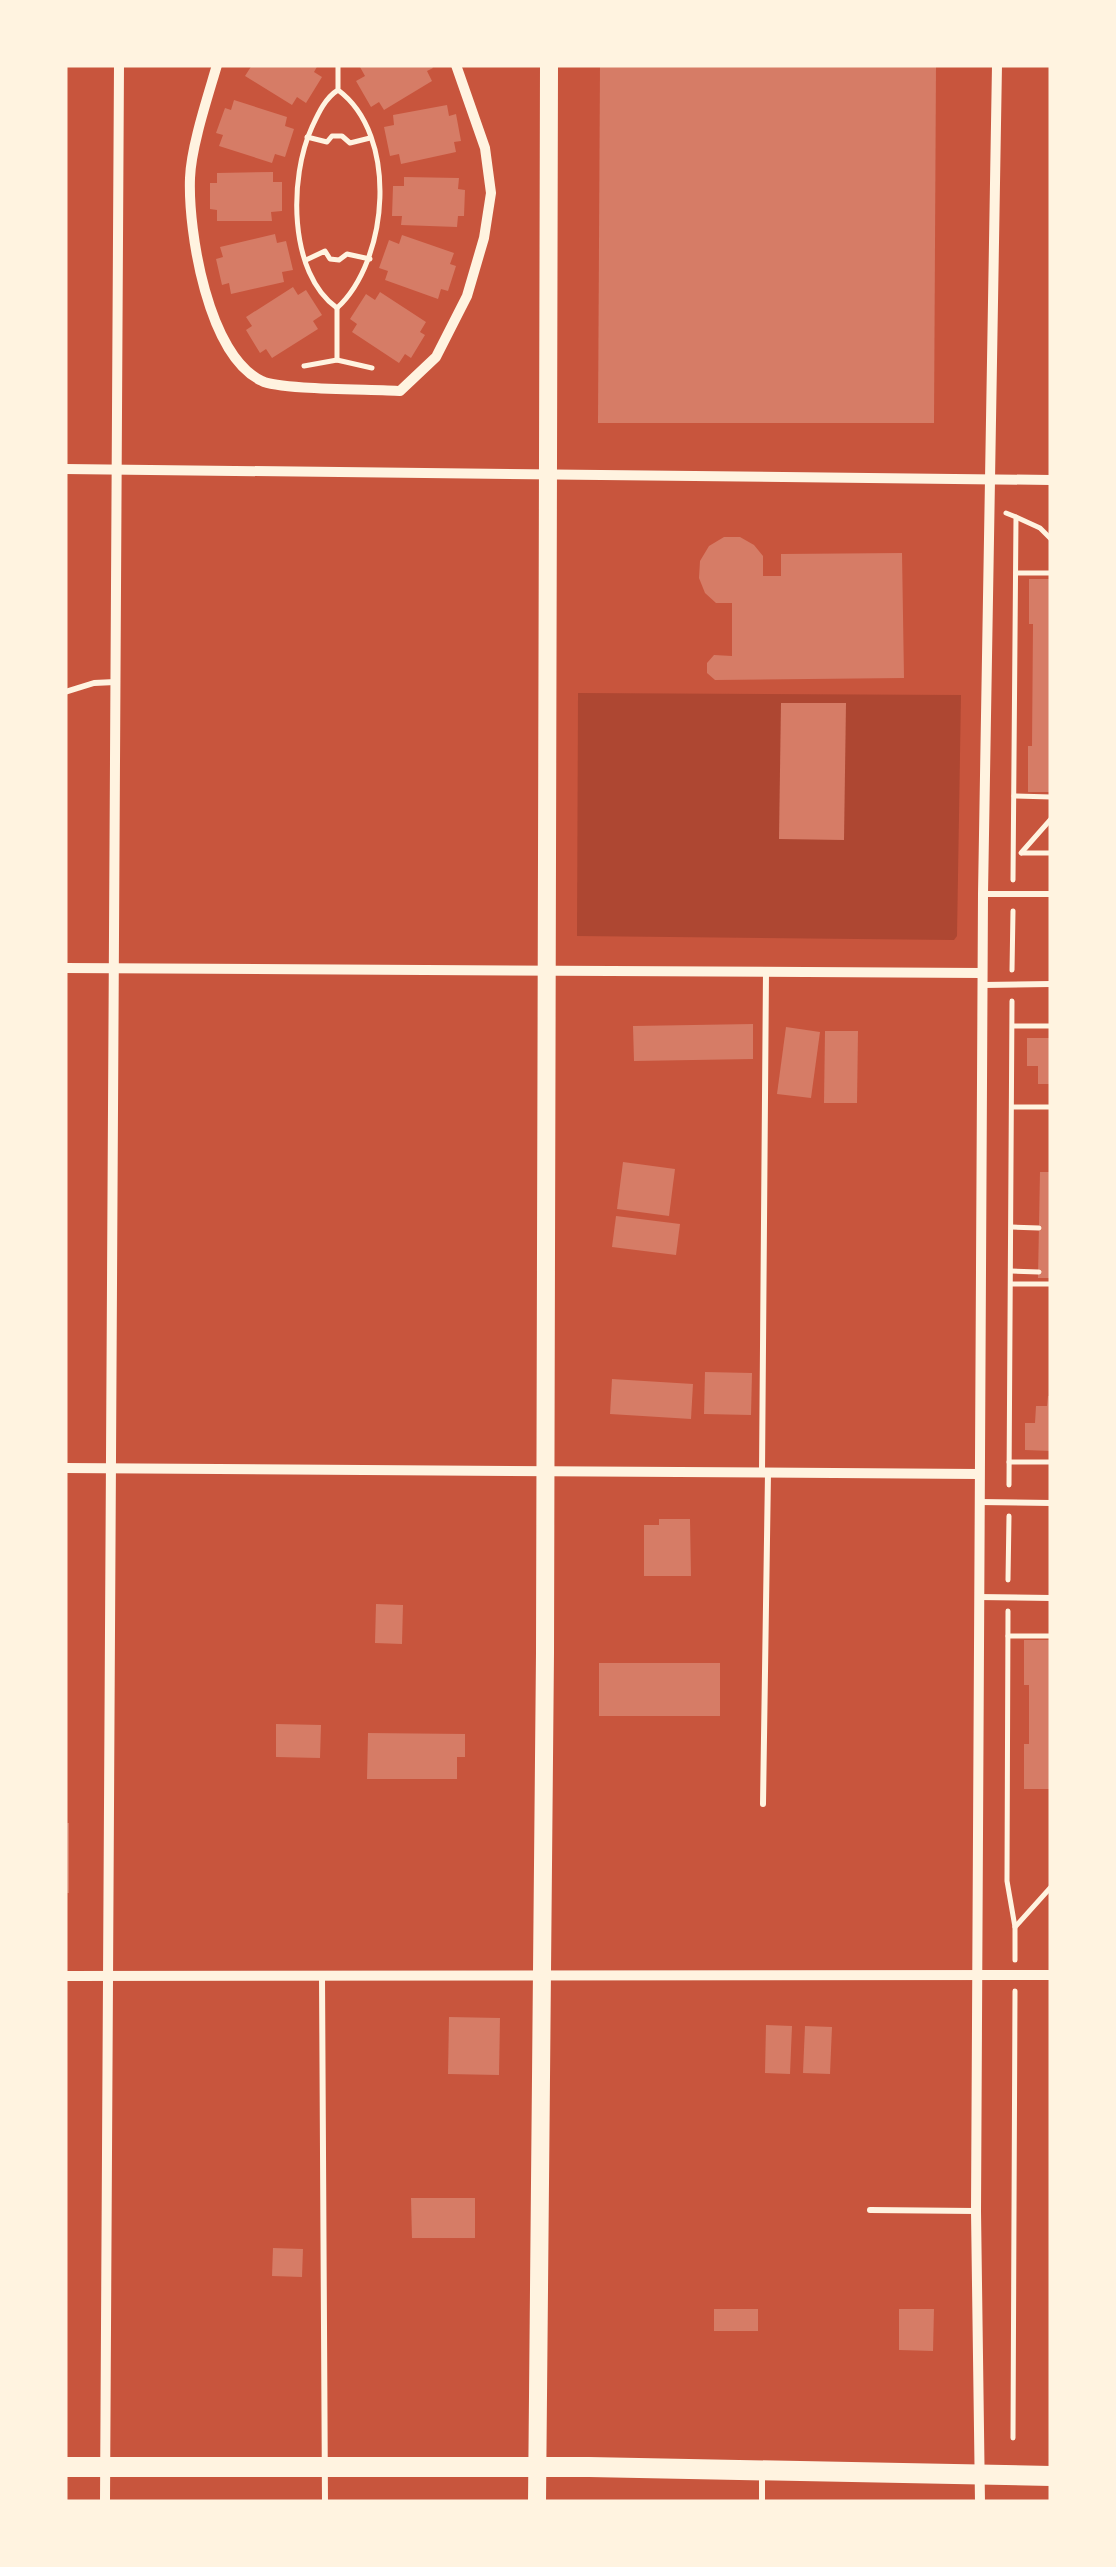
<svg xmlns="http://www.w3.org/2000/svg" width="1116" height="2567" font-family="Poppins,sans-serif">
  <rect width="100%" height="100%" fill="#c8553d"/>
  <!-- green -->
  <path fill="#ae4732" d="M578,693l383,2 -4,241 -3,4 -377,-4z"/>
  <!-- building -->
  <g fill="#d67c66">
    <path d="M252,65h66l-4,7 8,5 -16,26 -9,-6 -5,8 -47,-29z"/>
    <path d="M365,65h66l2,3 -6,3 5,10 -48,29 -5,-8 -8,5 -15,-26 9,-5 -5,-9z"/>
    <path d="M600,65h336l-2,358h-336z"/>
    <path d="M234,100l53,17 -2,9 9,3 -9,28 -10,-3 -3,9 -53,-17 4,-11 -7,-2 9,-25 6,2z"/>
    <path d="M447,105l2,11 7,-2 5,27 -7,1 2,10 -55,12 -2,-10 -9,2 -6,-29 10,-2 -1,-10z"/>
    <path d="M273,172v10h9v29l-11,1 1,9h-55v-11l-7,-1v-26h7v-10z"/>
    <path d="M404,177l55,1 -1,11 7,1 -1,26h-6l-1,11 -56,-2 1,-9h-10l1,-30h11z"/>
    <path d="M275,234l2,9 9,-2 7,29 -11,2 2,10 -53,12 -2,-11 -7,2 -6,-26 7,-2 -3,-10z"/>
    <path d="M402,235l52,18 -4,11 6,2 -8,25 -7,-2 -3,10 -53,-19 3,-9 -9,-3 10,-28 10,4z"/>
    <path d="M293,287l5,8 8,-5 16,25 -9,6 5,8 -46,29 -6,-9 -6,4 -14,-23 6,-4 -6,-9z"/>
    <path d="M380,292l46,30 -6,10 5,3 -14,23 -6,-4 -6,9 -47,-31 5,-8 -7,-5 16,-25 9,6z"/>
    <path d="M724,537h16l14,8 9,11v20h18v-22l121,-1 2,125 -189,2 -8,-7v-10l7,-8 18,1v-53h-16l-11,-10 -6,-15 1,-17 9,-15z"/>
    <path d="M1029,579h22v213h-23v-46h4l1,-122h-4z"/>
    <path d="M781,703h65l-2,137 -65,-1z"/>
    <path d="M753,1024v35l-119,2 -1,-35z"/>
    <path d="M786,1027l34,5 -9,66 -34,-4z"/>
    <path d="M825,1031h33l-1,72h-33z"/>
    <path d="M1027,1038h24v46h-13v-18h-11z"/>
    <path d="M623,1162l52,7 -6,47 -52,-7z"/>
    <path d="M1040,1172h11v106h-13z"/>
    <path d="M616,1216l64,8 -4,31 -64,-8z"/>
    <path d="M705,1372l47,1 -1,42 -47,-1z"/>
    <path d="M612,1379l81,5 -2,35 -81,-5z"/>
    <path d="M1048,1396h3v55l-26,-1v-27h10l1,-17h11z"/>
    <path d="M659,1519h31l1,57h-47v-51h15z"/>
    <path d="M376,1604l27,1 -1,39 -27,-1z"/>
    <path d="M1024,1640h27v149h-27v-45h5v-59h-5z"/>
    <rect x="599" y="1663" width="121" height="53"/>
    <path d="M276,1724l45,1 -1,33 -44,-1z"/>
    <path d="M368,1733l97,1v23h-8v22h-90z"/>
    <rect x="65" y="1823" width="4" height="70"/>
    <path d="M449,2017l51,1 -1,57 -51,-1z"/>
    <path d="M766,2025l26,1 -2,48 -25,-1z"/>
    <path d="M805,2026l27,1 -2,47 -27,-1z"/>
    <path d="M411,2198h64v40h-63z"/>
    <path d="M273,2248l30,1 -1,28 -30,-1z"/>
    <rect x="714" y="2309" width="44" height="22"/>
    <path d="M899,2309h35l-1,42 -34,-1z"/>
  </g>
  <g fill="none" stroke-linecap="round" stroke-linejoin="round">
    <!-- path -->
    <g stroke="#fff3e0" stroke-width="5">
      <path d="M338,90c61,45 51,170 -1,218 -49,-35 -48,-131 -25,-181 6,-13 13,-29 26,-37v-25"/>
      <path d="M307,137l20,5 5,-6h10l8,7 20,-5"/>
      <path d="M306,260l19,-9 5,8 9,1 8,-6 23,5"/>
      <path d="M337,360v-52"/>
      <path d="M304,366l33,-6 35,8"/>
      <path d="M1006,513l10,4 -3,363"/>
      <path d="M1016,517l24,11 11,11"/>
      <path d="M1016,573h35"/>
      <path d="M1014,796l37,1"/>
      <path d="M1021,853l30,-34"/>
      <path d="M1022,853h29"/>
      <path d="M1012,970l1,-59"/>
      <path d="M1013,1026h38"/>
      <path d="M1012,1107h39"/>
      <path d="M1012,1227l27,1"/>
      <path d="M1011,1271l28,1"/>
      <path d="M1011,1284h40"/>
      <path d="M1009,1462h42"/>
      <path d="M1009,1485l3,-484"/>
      <path d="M1008,1580l1,-64"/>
      <path d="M1008,1611l-1,270 8,46v33"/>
      <path d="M1008,1636h43"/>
      <path d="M1015,1927l36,-40"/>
      <path d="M1013,2438l2,-447"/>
    </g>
    <!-- service -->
    <g stroke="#fff3e0" stroke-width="6">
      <path d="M65,692l29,-9 21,-1"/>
      <path d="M984,894h67"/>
      <path d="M983,985l68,-1"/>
      <path d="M762,1472l4,-500"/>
      <path d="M980,1502l71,1"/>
      <path d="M978,1597l73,1"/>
      <path d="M763,1804l5,-331"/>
      <path d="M322,1977l3,525"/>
      <path d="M870,2210l105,1"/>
      <path d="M762,2502v-30"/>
    </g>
    <!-- minor -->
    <g stroke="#fff3e0" stroke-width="10">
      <path d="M217,65c-9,31 -26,82 -27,113 -2,54 18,178 72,203 17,9 112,8 138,10l36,-34 31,-61 17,-58 7,-45 -6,-45 -29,-83"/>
      <path d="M65,469l986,11"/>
      <path d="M65,968l917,5"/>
      <path d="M65,1468l914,6"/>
      <path d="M65,1976l986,-1"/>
      <path d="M105,2502l14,-2437"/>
      <path d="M980,2502l-4,-291 7,-1317 14,-829"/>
    </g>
    <!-- tertiary -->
    <path stroke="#fff3e0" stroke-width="18" d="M537,2502l8,-849 4,-1588"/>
    <!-- secondary -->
    <path stroke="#fff3e0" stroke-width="20" d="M65,2467h524l462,9"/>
  </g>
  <!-- border -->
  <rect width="1116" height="2567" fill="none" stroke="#fff3e0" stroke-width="135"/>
</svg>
